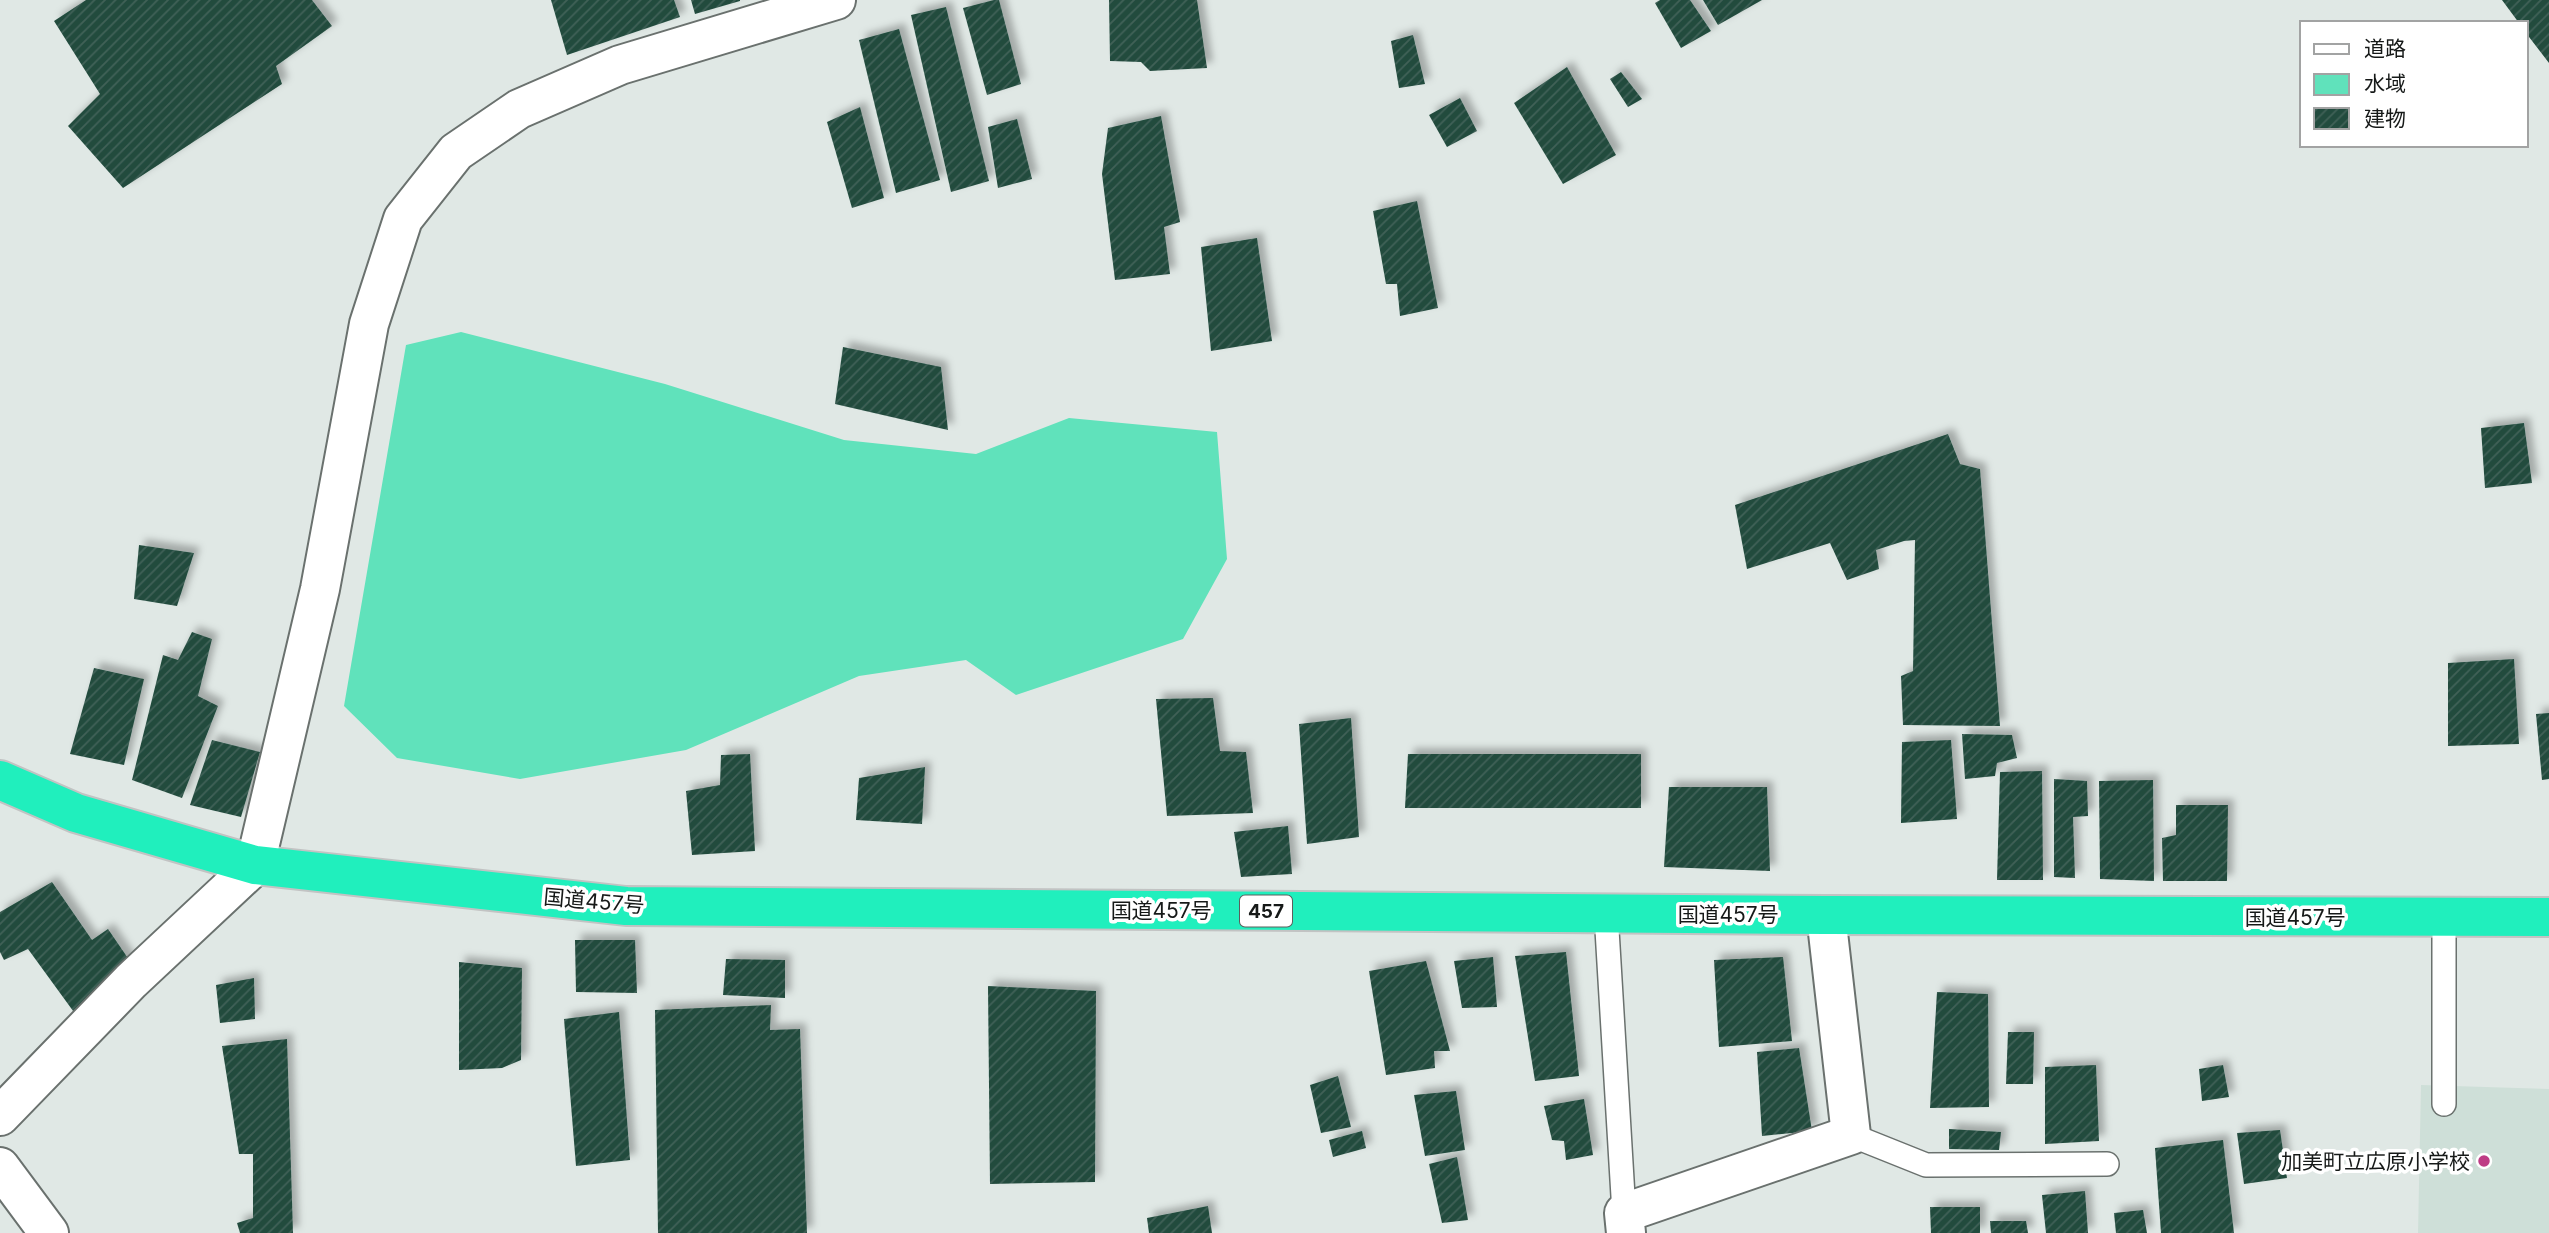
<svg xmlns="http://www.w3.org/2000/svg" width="2549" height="1233" font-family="Inter,'Noto Sans JP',sans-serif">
  <defs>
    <pattern id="building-hatch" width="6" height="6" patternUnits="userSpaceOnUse" patternTransform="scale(1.75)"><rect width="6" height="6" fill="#224b3e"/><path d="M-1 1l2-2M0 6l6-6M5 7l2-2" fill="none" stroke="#406157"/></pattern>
    <filter id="shadow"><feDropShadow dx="6" dy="-6" stdDeviation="3.5" flood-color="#0004"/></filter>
  </defs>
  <rect width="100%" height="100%" fill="#e0e8e5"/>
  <!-- built -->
  <path fill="#cedfd8" d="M2421,1085l128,4v144h-131z"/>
  <!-- water -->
  <path fill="#60e2bb" d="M461,332l204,52 179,56 132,14 93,-36 148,14 10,127 -44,80 -167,56 -50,-35 -107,16 -173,74 -166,29 -123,-21 -53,-52 62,-361z"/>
  <!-- building -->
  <g fill="url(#building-hatch)" filter="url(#shadow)">
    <path d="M86,0h226l20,26 -56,40 6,18 -159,104 -55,-62 32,-32 -46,-73z"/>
    <path d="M551,0h123l6,17 -113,38z"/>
    <path d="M691,0h49v1l-45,13z"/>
    <path d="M994,0h5l22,84 -34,11 -24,-87z"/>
    <path d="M1109,0h88l10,68 -57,3 -9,-9 -31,-1z"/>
    <path d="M1660,0h30l21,31 -30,17 -26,-45z"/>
    <path d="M1703,0h59l-44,25z"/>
    <path d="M2502,0h47v63l-23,-30v-10h-7z"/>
    <path d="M946,7l43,174 -38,11 -40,-177z"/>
    <path d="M899,29l41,151 -44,13 -37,-153z"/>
    <path d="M1413,35l12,49 -26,4 -8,-47z"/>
    <path d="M1567,67l49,88 -53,29 -49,-81z"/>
    <path d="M1621,72l21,27 -14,8 -18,-28z"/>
    <path d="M1460,98l17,33 -30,16 -18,-32z"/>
    <path d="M860,107l24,91 -32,10 -25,-86z"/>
    <path d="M1161,116l19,106 -16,5 6,47 -55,6 -13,-106 6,-46z"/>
    <path d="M1017,119l15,60 -34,9 -10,-61z"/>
    <path d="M1417,201l21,107 -38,8 -3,-32h-11l-13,-73z"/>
    <path d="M1257,238l15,103 -61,10 -10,-104z"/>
    <path d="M843,347l98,20 7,63 -113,-26z"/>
    <path d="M2524,423l8,60 -47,5 -4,-60z"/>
    <path d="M1948,434l12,30 20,5 20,257 -97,-1 -2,-49 12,-5 2,-131 -11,1 -28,9 3,19 -32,11 -17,-37 -83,26 -12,-64z"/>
    <path d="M139,545l55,8 -17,53 -43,-7z"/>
    <path d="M192,632l20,7 -14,57 20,10 -36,92 -50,-18 31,-125 15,5z"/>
    <path d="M2514,659l5,85 -71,2v-83z"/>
    <path d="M94,668l50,11 -20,86 -54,-11z"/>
    <path d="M1213,698l7,53 26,1 7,61 -86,3 -11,-117z"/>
    <path d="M2549,713v66l-7,1 -6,-66z"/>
    <path d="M1351,718l8,119 -52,7 -8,-120z"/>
    <path d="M1962,734l50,1 5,23 -20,5 -2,13 -30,3z"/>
    <path d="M212,740l48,12 -19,65 -51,-12z"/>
    <path d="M1951,740l6,79 -56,4 1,-81z"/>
    <path d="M750,754l5,97 -63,4 -6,-64 34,-6 1,-30z"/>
    <path d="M1408,754h233v54h-236z"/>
    <path d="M925,767l-3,57 -66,-4 3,-42z"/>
    <path d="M2042,771l1,109h-46l3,-108z"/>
    <path d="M2054,779l33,2 1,35 -15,1 2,61 -21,-1z"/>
    <path d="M2153,780l1,101 -54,-2 -1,-98z"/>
    <path d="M1669,787h98l3,84 -106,-4z"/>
    <path d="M2176,805h52l-1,76h-64l-1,-43 14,-3z"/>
    <path d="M1288,826l4,48 -51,3 -7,-45z"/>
    <path d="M52,882l40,58 16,-11 26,38 -58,48 -48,-66 -24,11 -4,-8v-40z"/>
    <path d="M575,940h60l2,53 -61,-1z"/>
    <path d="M1566,952l13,124 -44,5 -20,-125z"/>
    <path d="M1493,957l4,50 -35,1 -8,-47z"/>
    <path d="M1783,957l9,84 -73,6 -5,-87z"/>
    <path d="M726,959l59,1v38l-62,-3z"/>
    <path d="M1426,961l24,90h-16l1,17 -49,7 -17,-104z"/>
    <path d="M459,962l63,6 -1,92 -19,8 -43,2z"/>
    <path d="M254,978l1,41 -35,4 -4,-38z"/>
    <path d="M988,986l108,5 -1,191 -105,2z"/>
    <path d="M1937,992l51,2 1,113 -59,1z"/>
    <path d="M771,1005l-1,25 30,-1 7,204h-149l-3,-223z"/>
    <path d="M619,1012l11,148 -54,6 -12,-147z"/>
    <path d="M2008,1032h26l-1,52h-27z"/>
    <path d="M287,1039l6,194h-53l-3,-10 16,-5v-64h-14l-17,-108z"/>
    <path d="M1799,1048l13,83 -50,5 -5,-84z"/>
    <path d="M2096,1065l3,76 -54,3v-77z"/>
    <path d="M2223,1065l6,32 -27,4 -3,-32z"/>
    <path d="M1338,1076l13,51 -30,6 -11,-48z"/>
    <path d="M1456,1091l9,59 -40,6 -11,-61z"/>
    <path d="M1584,1099l9,56 -27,5 -2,-19 -12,-1 -8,-34z"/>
    <path d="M1949,1129l52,3 -2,18 -50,-1z"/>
    <path d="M2280,1130l7,48 -43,6 -7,-51z"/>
    <path d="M1362,1131l4,17 -33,9 -4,-17z"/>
    <path d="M2223,1140l11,93h-73l-6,-85z"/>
    <path d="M1457,1157l11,63 -26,3 -13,-59z"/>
    <path d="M2085,1191l3,42h-42l-4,-38z"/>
    <path d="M1208,1206l4,27h-63l-2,-15z"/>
    <path d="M1930,1207h50v26h-49z"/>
    <path d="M2143,1210l4,23h-31l-2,-20z"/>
    <path d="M1990,1221h36l2,12h-37z"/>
  </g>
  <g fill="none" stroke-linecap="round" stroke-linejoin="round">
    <defs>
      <g id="lane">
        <path d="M1606,913l18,300"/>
        <path d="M2444,918v186"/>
        <path d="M1851,1135l75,30 181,-1"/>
      </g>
      <g id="street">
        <path d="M0,1116l131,-135 124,-116 65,-276 49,-265 34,-105 53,-67 63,-43 101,-44 216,-65"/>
        <path d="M0,1167l49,66"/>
        <path d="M1626,1233l-2,-20 227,-78 -25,-220"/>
      </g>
      <path id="highway" d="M0,780l76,33 179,52 371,41 1200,9 723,2"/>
    </defs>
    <!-- lane casing -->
    <use href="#lane" stroke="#6a716e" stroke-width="26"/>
    <!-- street casing -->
    <use href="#street" stroke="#6a716e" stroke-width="42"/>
    <!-- highway casing -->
    <use href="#highway" stroke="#c2c3c3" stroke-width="42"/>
    <!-- lane -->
    <use href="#lane" stroke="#fff" stroke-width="23"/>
    <!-- street -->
    <use href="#street" stroke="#fff" stroke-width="38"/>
    <!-- highway -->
    <use href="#highway" stroke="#20efbd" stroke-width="38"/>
  </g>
  <!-- markers -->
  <circle fill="#be3c85" stroke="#fff" stroke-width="2.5" cx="2484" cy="1161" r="7"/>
  <g text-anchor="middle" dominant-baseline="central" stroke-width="7" stroke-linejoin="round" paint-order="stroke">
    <!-- shield labels -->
    <rect fill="#fff" stroke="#5c5e5d" stroke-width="2" x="1240" y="895.5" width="52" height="31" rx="5"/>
    <g font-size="19" font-weight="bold" fill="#161918">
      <text x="1266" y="911">457</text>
    </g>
    <!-- street labels -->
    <g font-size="21" fill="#161918" stroke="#fff">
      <text transform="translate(594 901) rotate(5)">国道457号</text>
      <text x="1161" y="910">国道457号</text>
      <text x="1728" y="914">国道457号</text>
      <text x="2295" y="917">国道457号</text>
    </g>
    <!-- poi labels -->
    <g font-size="21" fill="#161918" stroke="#fff" text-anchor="end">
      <text x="2470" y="1161">加美町立広原小学校</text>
    </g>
  </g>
  <!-- legend -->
  <rect x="2300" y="21" width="228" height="126" fill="#ffffff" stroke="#a2a3a3" stroke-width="2"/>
  <rect x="2314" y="44" width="35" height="10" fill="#ffffff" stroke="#a2a3a3" stroke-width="2"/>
  <text x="2364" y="56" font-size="21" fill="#161918">道路</text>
  <rect x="2314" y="74" width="35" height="21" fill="#60e2bb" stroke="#a2a3a3" stroke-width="2"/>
  <text x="2364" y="91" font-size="21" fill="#161918">水域</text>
  <rect x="2314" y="108" width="35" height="21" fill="url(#building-hatch)" stroke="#a2a3a3" stroke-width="2"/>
  <text x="2364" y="126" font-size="21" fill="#161918">建物</text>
</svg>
